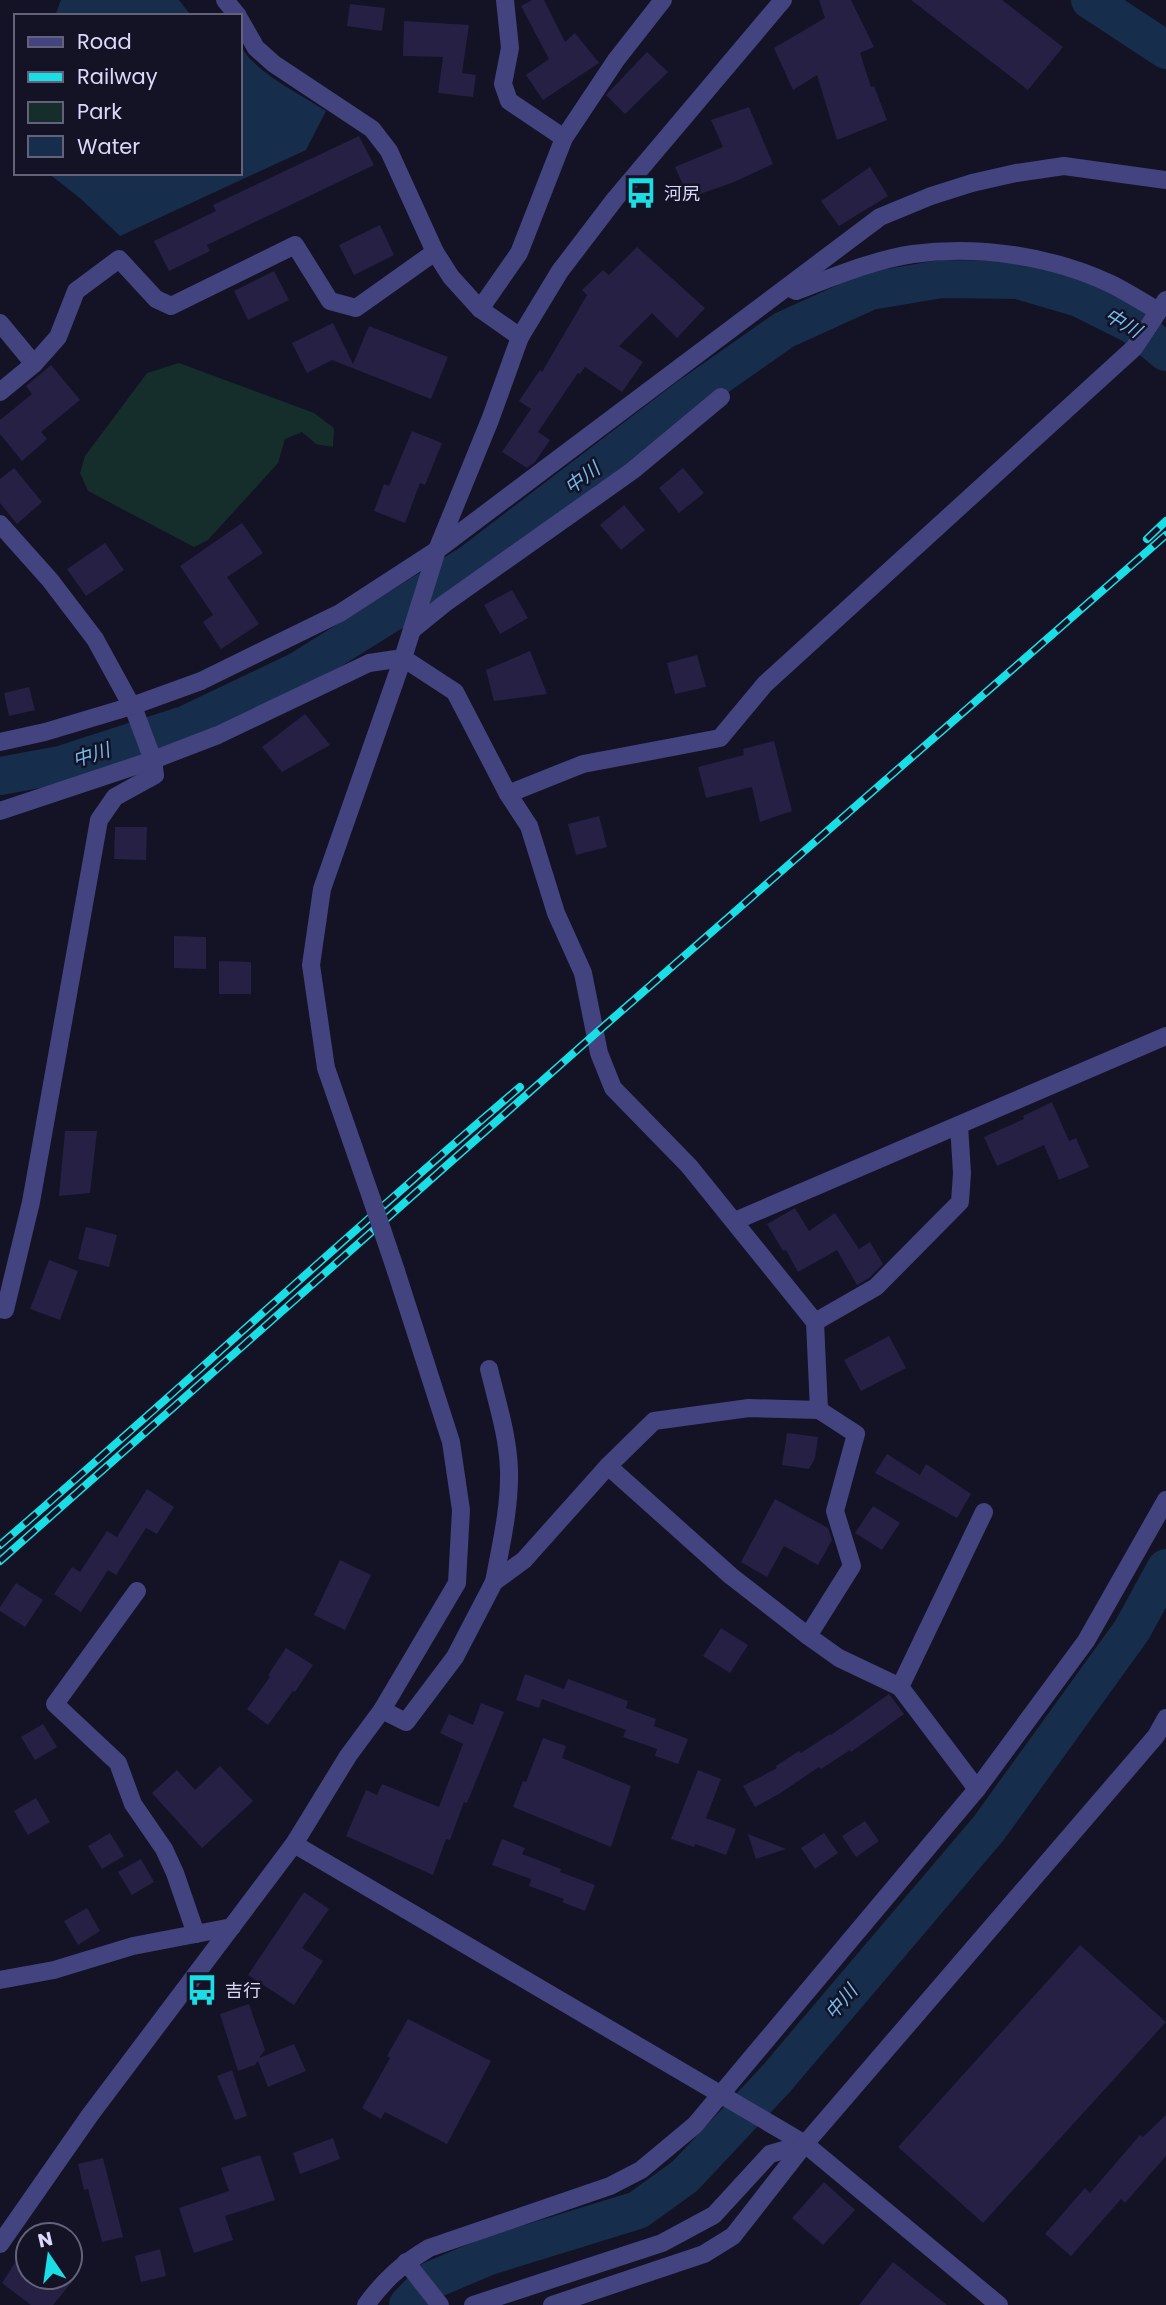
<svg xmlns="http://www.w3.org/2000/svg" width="1166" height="2305" font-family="Poppins,'Noto Sans JP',sans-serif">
  <rect width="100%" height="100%" fill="#141225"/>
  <!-- green -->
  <path fill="#152e2c" d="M179,363l135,50 20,15 -1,19 -17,-3 -14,-12 -17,7 -7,24 -70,77 -14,7 -106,-56 -8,-18 5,-17 62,-83z"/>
  <!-- water -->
  <g fill="#162d4b">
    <path d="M61,0h118l10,13 10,3h-144z"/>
    <path d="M240,45c14,27 60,49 86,66l-20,39 -186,86 -39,-37 -33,-26h192z"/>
  </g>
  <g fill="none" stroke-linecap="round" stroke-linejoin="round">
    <!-- river -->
    <g stroke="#162d4b" stroke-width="38">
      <path d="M1090,0l76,50"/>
      <path d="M0,776l60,-11 127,-41 111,-53 173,-108 216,-165 97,-68 86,-39 71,-12 77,1 61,18 54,27 33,27"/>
      <path d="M408,2305l24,-25 57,-24 149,-46 47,-34 91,-97 213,-251 143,-198 34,-62"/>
    </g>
  </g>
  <!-- building -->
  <g fill="#252044">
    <path d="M532,0h12l21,42 10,-9 24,30 -56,37 -17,-25 23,-16 -28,-53z"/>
    <path d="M819,0h32l23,47 -14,6 11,34 3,-1 13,34 -50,20 -20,-65 -24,15 -19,-42 51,-30z"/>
    <path d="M911,0h91l61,47 -35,43z"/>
    <path d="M350,4l35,4 -3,23 -35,-5z"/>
    <path d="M404,21l65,4 -7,48 14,2 -3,22 -35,-4 5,-36 -40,-1z"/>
    <path d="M647,52l21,20 -43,42 -19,-19z"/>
    <path d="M749,107l24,57 -39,18 -45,16 -14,-31 48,-20 -12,-27z"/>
    <path d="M359,136l15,29 -167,80 3,6 -41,20 -15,-30 62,-30 -3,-6z"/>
    <path d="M870,167l18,29 -49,30 -18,-25z"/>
    <path d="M380,225l14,30 -40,20 -15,-30z"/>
    <path d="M637,247l68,61 -28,30 -25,-25 -33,33 24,16 -21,30 -37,-25 -5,7 -2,-1 -40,59 12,8 -15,22 -8,6 -25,-16 29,-43 -12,-8 21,-31 2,2 45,-77 -5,-5 21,-20 6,5z"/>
    <path d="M274,271l15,29 -41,20 -14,-29z"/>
    <path d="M333,323l20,41 16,-38 79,31 -17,42 -99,-39 -25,13 -15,-30z"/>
    <path d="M51,365l29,35 -39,32 6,7 -25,22 -22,-27v-14l32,-26 -6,-8z"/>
    <path d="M412,431l30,12 -17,42 -5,-2 -15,40 -31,-12 10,-27 5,2z"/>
    <path d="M14,468l28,34 -25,22 -17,-21v-24z"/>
    <path d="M683,468l21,25 -25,20 -20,-25z"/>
    <path d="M624,505l21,25 -24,20 -21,-25z"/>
    <path d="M242,523l21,30 -36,24 32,47 -38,25 -18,-27 10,-7 -33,-49z"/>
    <path d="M105,543l19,27 -38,26 -19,-27z"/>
    <path d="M512,590l16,28 -28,16 -16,-29z"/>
    <path d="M530,651l17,43 -53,7 -8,-31z"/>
    <path d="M697,655l9,32 -31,7 -8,-31z"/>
    <path d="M29,687l6,23 -26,6 -5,-23z"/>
    <path d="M305,714l25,31 -48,27 -20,-25z"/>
    <path d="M774,741l18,70 -32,11 -8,-35 -46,11 -8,-31 46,-12 -1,-6z"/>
    <path d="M599,816l8,31 -31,8 -8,-31z"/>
    <path d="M115,827h32l-1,33 -32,-1z"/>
    <path d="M174,936l32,1v32l-32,-1z"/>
    <path d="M219,961l32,1v32h-32z"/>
    <path d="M1052,1102l17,39 7,-3 13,29 -30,13 -15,-35 -47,21 -13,-29 40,-18 -1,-3z"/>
    <path d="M65,1131h32l-7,62 -31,3z"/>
    <path d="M795,1208l14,23 26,-18 24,36 11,-7 13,22 -14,14 -12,7 -20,-35 -39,22 -12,-22 -3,1 -16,-27z"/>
    <path d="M86,1227l31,8 -8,32 -31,-8z"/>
    <path d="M49,1260l29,11 -18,49 -30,-11z"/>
    <path d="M889,1336l17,32 -45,23 -17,-31z"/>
    <path d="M787,1433l31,4 -3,21 -6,11 -27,-4z"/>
    <path d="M887,1454l33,21 6,-11 45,30 -14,24 -82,-45z"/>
    <path d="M147,1489l27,18 -17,27 -11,-6 -30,47 -8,-5 -27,42 -27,-18 18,-27 8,5 27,-41 10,6z"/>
    <path d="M775,1499l53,29 4,12 -14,25 -34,-19 -17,31 -26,-15z"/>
    <path d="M873,1506l27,17 -18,27 -27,-17z"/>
    <path d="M340,1560l31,15 -26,55 -31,-15z"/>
    <path d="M16,1583l27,17 -18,27 -25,-16v-4z"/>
    <path d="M721,1628l27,17 -18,28 -27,-17z"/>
    <path d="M286,1648l27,17 -18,27 -2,-1 -25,34 -21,-16 23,-32 -2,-2z"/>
    <path d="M525,1674l39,15 4,-10 60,22 -2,7 30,11 -2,7 34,13 -10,25 -23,-8 2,-7 -34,-12 3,-7 -84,-31 -3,9 -23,-8z"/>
    <path d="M889,1694l15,20 -53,38 -1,-2 -29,19 -2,-2 -40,27 -24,13 -12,-21 34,-18 -1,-2 23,-15 2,2 29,-19 1,1z"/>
    <path d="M481,1703l23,9 -37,91 -3,-1 -14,38 -4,-1 -13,36 -87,-39 20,-46 11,5 5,-11 57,23 24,-63 -23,-11 9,-19 24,11z"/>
    <path d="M43,1724l14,23 -22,13 -14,-23z"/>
    <path d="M543,1738l23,8 -4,12 69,28 -20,61 -98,-40 10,-26 3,1z"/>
    <path d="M220,1766l33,35 -51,47 -50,-55 25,-23 18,20z"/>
    <path d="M698,1770l23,9 -15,39 30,11 -10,26 -31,-11 -1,3 -23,-8z"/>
    <path d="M36,1798l14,24 -22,13 -14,-24z"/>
    <path d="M865,1821l14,20 -23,16 -14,-21z"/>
    <path d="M110,1833l14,23 -22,13 -14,-23z"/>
    <path d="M824,1833l14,20 -23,16 -14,-21z"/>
    <path d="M748,1834l38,15 -30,10z"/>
    <path d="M502,1839l23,9 -3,6 39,15 -1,3 35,13 -10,26 -23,-9 2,-3 -35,-13 2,-7 -39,-14z"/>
    <path d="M141,1859l13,23 -22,13 -14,-23z"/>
    <path d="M304,1892l25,17 -27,39 21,13 -29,44 -46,-30z"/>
    <path d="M87,1908l13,23 -22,14 -14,-24z"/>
    <path d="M1080,1945l86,77 -183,201 -85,-76z"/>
    <path d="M249,2004l16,46 -6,8 35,-14 12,27 -38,16 -10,-26 -3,4 -17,6 -18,-57z"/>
    <path d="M408,2019l83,42 -44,83 -62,-32 -4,7 -19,-11 28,-50 -3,-2z"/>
    <path d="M232,2070l15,46 -12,4 -18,-44z"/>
    <path d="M1166,2115v41l-41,47 -4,-4 -50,57 -26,-22 40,-46 5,5 50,-58 3,2z"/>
    <path d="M333,2138l7,21 -40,15 -7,-21z"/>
    <path d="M260,2155l15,45 -50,16 8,24 -39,13 -15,-45 50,-17 -8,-23z"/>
    <path d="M103,2158l20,79 -21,5 -14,-53 -4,1 -6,-26z"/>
    <path d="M824,2182l31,28 -32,35 -31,-27z"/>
    <path d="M28,2242v35h48l-23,28h-22l-29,-22z"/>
    <path d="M160,2249l6,27 -25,6 -6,-26z"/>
    <path d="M893,2262l54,43h-88z"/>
  </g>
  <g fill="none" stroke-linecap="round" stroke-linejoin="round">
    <!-- minor -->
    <g stroke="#42437f" stroke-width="18">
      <path d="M225,0l13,16"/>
      <path d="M505,0l5,48 -7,36 6,17 55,37"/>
      <path d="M240,20l16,28 18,16 98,65 17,22 46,101 16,25 29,32 40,28"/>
      <path d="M788,287l8,4c37,-14 77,-31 117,-37 65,-9 139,2 198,30 16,8 32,18 47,27"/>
      <path d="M480,309l39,-56 45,-115 52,-78 47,-60"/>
      <path d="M0,323l34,41"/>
      <path d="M0,392l34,-28 24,-27 18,-46 43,-32 37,40 15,7 124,-61 35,56 26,7 79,-56"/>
      <path d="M0,524l50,56 45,59 40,73 18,48 2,15 -40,22 -16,23 -68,382 -26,108 -5,-1"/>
      <path d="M412,630l32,-26 188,-133 89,-74"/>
      <path d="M0,742l45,-10 87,-26 69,-25 139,-68 97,-63 443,-333 51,-21 41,-13 44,-10 48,-7 102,14"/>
      <path d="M508,794l75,-30 137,-26 45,-54 369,-336 32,-48"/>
      <path d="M0,811l153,-51 65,-25 151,-72 34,-5 52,34 53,102 21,32 27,87 27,60 16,80 14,35 76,78 126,156 4,88 -70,-2 -95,13 -46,45 -84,94 -30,22 -39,75 -49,65 -24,-12"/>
      <path d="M372,1200l-46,-132 -15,-103 11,-76 81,-231 34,-108 53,-130 30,-83 40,-66 55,-72 168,-199"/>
      <path d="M735,1221l431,-185"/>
      <path d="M815,1322l61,-35 84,-85 2,-29 -3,-48"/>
      <path d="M489,1369c8,33 19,67 20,101 1,37 -8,75 -15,112"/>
      <path d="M608,1466l123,110 77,60 31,22 61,29"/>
      <path d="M137,1591l-82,113 63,59 15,41 31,45 11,24 21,61"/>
      <path d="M808,1636l44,-70 -17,-55 21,-77 -37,-24"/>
      <path d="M977,1789l-77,-102 84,-175"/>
      <path d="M294,1844l511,300 194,161"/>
      <path d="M0,1980l54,-10 79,-24 99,-19"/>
      <path d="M0,2244l90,-129 204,-271 54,-88 34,-46 75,-127 4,-73 -10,-68 -55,-171"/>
      <path d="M406,2262l34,43"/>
      <path d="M366,2305c19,-26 35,-40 63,-57l181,-62 31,-16 54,-45 282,-336 109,-148 80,-141"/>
      <path d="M473,2305l189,-62 52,-28 56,-61 35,-10"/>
      <path d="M552,2305l152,-51 29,-18 72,-92 351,-408 10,-18"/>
    </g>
    <defs>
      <g id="rail">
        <path d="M1147,539l19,-18"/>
        <path d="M0,1545c175,-151 344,-308 520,-458"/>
        <path d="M0,1561l595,-527 571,-499"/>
      </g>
    </defs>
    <!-- rail casing -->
    <use href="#rail" stroke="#1adee6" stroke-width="8"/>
    <!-- rail -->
    <use href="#rail" stroke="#141225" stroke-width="5" stroke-dasharray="16" stroke-linecap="butt"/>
    <!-- minor-bridge -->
    <path stroke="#42437f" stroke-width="18" d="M372,1200l24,71"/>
  </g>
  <!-- icons -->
  <defs>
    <symbol id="bus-bare" viewBox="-9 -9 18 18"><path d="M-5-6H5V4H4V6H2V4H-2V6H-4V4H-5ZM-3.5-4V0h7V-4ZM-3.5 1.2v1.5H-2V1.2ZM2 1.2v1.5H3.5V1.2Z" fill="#1adee6" stroke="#141225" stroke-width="2.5" paint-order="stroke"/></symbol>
  </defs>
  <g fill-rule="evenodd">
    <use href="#bus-bare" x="619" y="171" width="44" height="44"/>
    <use href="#bus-bare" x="180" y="1968" width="44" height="44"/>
  </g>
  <g text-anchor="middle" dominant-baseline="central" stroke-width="5" stroke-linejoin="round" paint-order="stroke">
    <!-- poi labels -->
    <g font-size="18" fill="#dbd9fb" stroke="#141225" text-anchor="start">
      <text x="664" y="193">河尻</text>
      <text x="225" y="1990">吉行</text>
    </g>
    <!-- water labels -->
    <g font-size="19" font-style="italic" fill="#72bdf0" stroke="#141225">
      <text transform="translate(1123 323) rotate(31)">中川</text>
      <text transform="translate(582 478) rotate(-37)">中川</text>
      <text transform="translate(91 755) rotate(-18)">中川</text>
      <text transform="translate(841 2002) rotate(-50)">中川</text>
    </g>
  </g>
  <!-- legend -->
  <rect x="14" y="14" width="228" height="161" fill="#141225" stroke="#64627b" stroke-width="2"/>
  <rect x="28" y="37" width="35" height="10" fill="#42437f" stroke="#64627b" stroke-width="2"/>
  <text x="77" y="49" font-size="21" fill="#dbd9fb">Road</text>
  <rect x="28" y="72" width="35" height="10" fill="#1adee6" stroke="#64627b" stroke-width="2"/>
  <text x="77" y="84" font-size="21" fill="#dbd9fb">Railway</text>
  <rect x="28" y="102" width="35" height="21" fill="#152e2c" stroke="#64627b" stroke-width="2"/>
  <text x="77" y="119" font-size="21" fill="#dbd9fb">Park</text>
  <rect x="28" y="136" width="35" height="21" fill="#162d4b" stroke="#64627b" stroke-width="2"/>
  <text x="77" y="154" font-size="21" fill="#dbd9fb">Water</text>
  <!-- north arrow -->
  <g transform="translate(49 2256) rotate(347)"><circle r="33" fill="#141225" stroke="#64627b" stroke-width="2"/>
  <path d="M0-5L12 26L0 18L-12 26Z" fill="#1adee6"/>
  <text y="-10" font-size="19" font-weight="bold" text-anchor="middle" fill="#dbd9fb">N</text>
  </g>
</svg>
